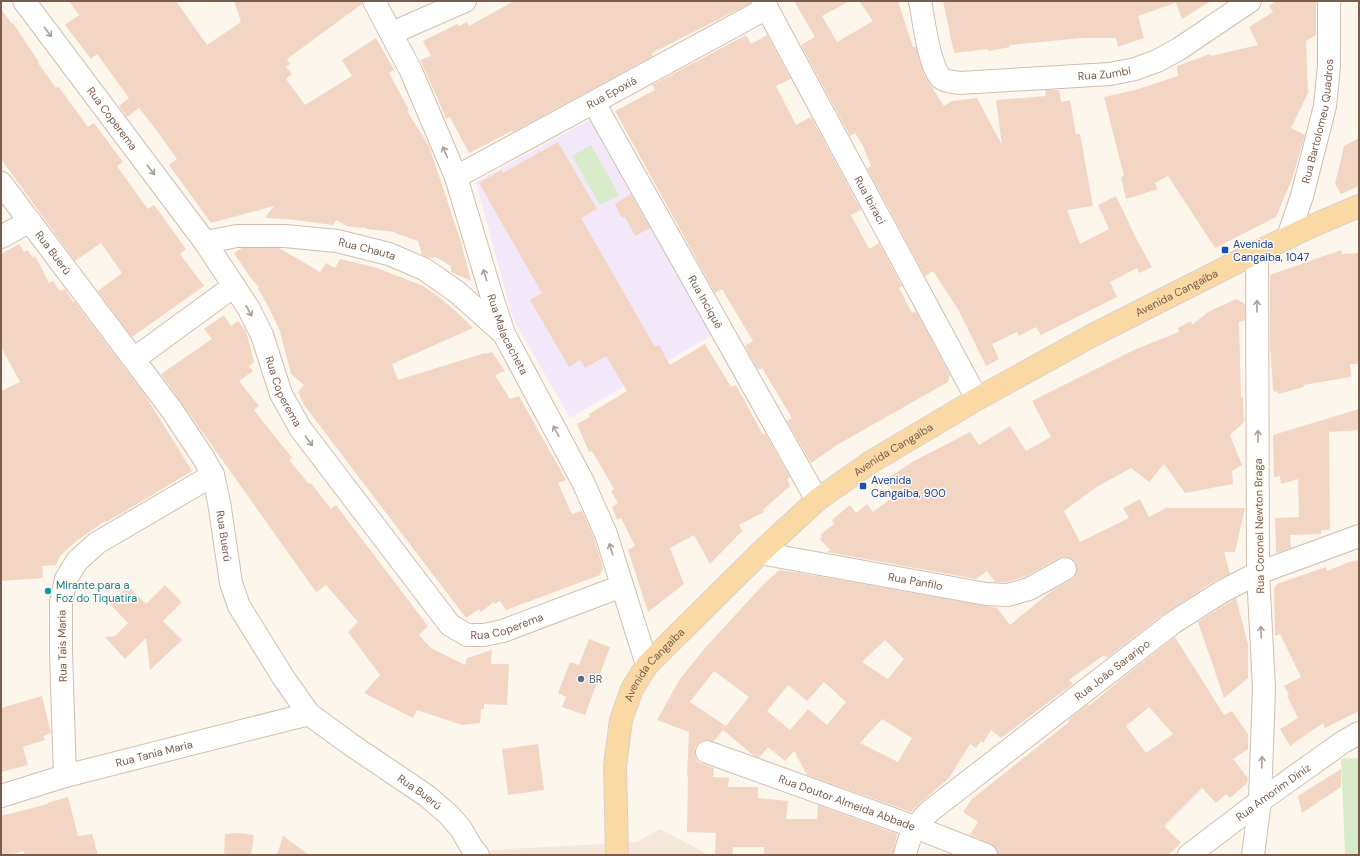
<svg xmlns="http://www.w3.org/2000/svg" width="1360" height="856" font-family="'DM Sans',sans-serif">
  <rect width="100%" height="100%" fill="#fdf6ec"/>
  <!-- residential -->
  <path fill="#f5e8da" d="M660,829l49,26h-231l14,-5 145,-8z"/>
  <!-- education -->
  <path fill="#f3e8fa" d="M593,118l119,217 -142,83 -57,-99 -37,-137z"/>
  <!-- green -->
  <g fill="#d8ecc9">
    <path d="M591,145l28,50 -19,10 -28,-49z"/>
    <path d="M1359,758v97h-14l-4,-96z"/>
  </g>
  <!-- building -->
  <g fill="#f3d5c3" fill-rule="evenodd">
    <path d="M69,1h107l31,44 34,-23 -7,-21h128v3l-75,55 3,5 -4,3 6,7 -6,5 19,26 47,-29 -10,-16 34,-22 18,32 -5,3 20,37 -2,1 22,35 32,96 10,39 -20,-9v-6l-15,-9 -5,1 -9,-3 -4,-14 -23,-8v-1l-28,-3 -4,-2 -1,1 -15,-2 -11,-6 -3,5 -46,-6 -22,-1 9,-12 -63,17 -42,-58 8,-6 -23,-32 -15,-19 -12,9 -8,-11 10,-8 -32,-44 -6,5 -26,-34 14,-10z"/>
    <path d="M514,1h237v2l-99,50 1,3 -140,76 -1,-1 -43,22 -19,-36 -4,2 -9,-22 -17,-37 11,-4 -8,-15 34,-17 2,2 8,-4 2,4z"/>
    <path d="M794,1h56l-28,15 15,26 36,-21 -14,-20h39l15,46h3l8,28 20,31 8,-5 25,-3 25,47 -6,-45 50,-4 -1,-6h14l2,12 9,-2 6,34h4l13,72 -26,4 13,34 29,-15 -11,-24 18,-9 21,44 15,27 -13,6 -2,-5 -27,14 7,15 -76,38 -5,-8 -17,9 -2,-4 -25,12 7,15 -13,7 -27,-55 -26,-40 -8,5 -58,-108 4,-2 -8,-20 -8,-13 -5,3 -49,-91 14,-8z"/>
    <path d="M943,1h232v2l-37,13 6,22 -26,9 -2,-9h-34l-72,7v2l-21,4 -1,-2 -34,4z"/>
    <path d="M1175,1h36l-29,18z"/>
    <path d="M1276,1h40v34l-10,6 2,52 -17,35 14,7 -13,44 -16,38 -61,31 -47,-72 -13,7 3,6 -32,10 -5,-22 3,-1 -20,-79 31,-7 43,-14 -1,-10 33,-12 1,2 47,-11 -9,-18 24,-15 -4,-6z"/>
    <path d="M1,9l11,15 1,-1 26,39 -1,1 18,25 2,-2 30,41 6,-4 29,39 -6,4 24,34 7,9 6,-4 32,44 -6,5 24,32 -72,51 -34,-46 24,-18 -21,-30 -26,18 -74,-102z"/>
    <path d="M746,35l5,9 16,-9 24,44 -15,7 20,39 15,-8 50,93 -10,5 18,34 10,-6 23,43 -3,2 13,25 4,-2 34,64 -2,7 -111,63 -26,18 -24,-42 5,-3 -30,-50 -4,2 -13,-24 8,-5 -31,-52 -7,4 -100,-182 40,-21 -3,-5z"/>
    <path d="M1359,138v48l-18,8 -6,-10 9,-38z"/>
    <path d="M558,142l39,67 -16,9 74,129 4,-2 11,20 35,-21 26,43 5,-2 27,50 2,-2 25,44 -3,2 3,7 -27,24 1,2 -25,13 3,6 -32,33 -16,-29 -24,13 14,36 -36,28 -20,-62 7,-4 -14,-28 -4,2 -5,-13 6,-4 -7,-12 3,-2 -22,-38 -3,1 -12,-28 13,-7 -1,-3 38,-23 -21,-35 -21,12 -5,-8 -11,7 -39,-67 12,-7 -63,-110 22,-13 2,3z"/>
    <path d="M631,194l19,34 -15,8 -10,-19 -3,1 -7,-14z"/>
    <path d="M19,244l5,8 4,-2 4,7 3,-1 14,27 4,-2 7,10 5,-2 8,13 1,-1 71,94 47,76 -70,42 -16,9 -1,-1 -30,21 -15,14 -4,9 -14,1 1,12 -41,3 -1,-190 19,-9 -19,-35v-93z"/>
    <path d="M242,248h37l41,24 6,-9 9,5 5,-9 34,8 47,18 17,11 24,21 11,11 -81,36 6,16 87,-27v1l7,-2 13,19 -10,4 15,24 9,-3 47,84 -8,3 14,31 10,-3 12,27 9,30 -3,7 -94,35 -6,-9 -5,3 -1,-2 -13,10 -2,-3 -13,9 -162,-213 -6,-13 6,-7 -13,-11 -11,-43 -14,-29 -8,-13 1,-2 -9,-10 -16,-24z"/>
    <path d="M1341,250l1,4 17,-1v111h-9l1,13 -48,8 1,2 -26,7v-3l-4,1 -1,-3 -3,-46v-68z"/>
    <path d="M1236,299l9,5v16l-6,2 2,77 2,-2 1,25 -14,13 12,30 -10,6 1,13 -48,9 -21,-29 -15,18 -18,-14 -36,20 -31,23 16,31 49,-24 -6,-10 17,-9 9,18 17,-9h79l-10,44h-11l6,22 -14,6 -55,36 -54,42 -3,-3 -35,25 4,4 -72,54 -10,-8 -8,13 -2,-2 -5,7 -6,-4 -21,34 -28,24 -10,10 -104,-37 -13,-24 -9,10 -17,-14 -9,11 -5,-2 -31,-26 -9,11 -10,-1 -5,3 -4,4v8l3,7 16,6 -1,9 16,1 -1,9h30v11l30,3 -2,18h31l1,-14 79,29 -4,21h-129v-8h-31l-1,8h-17l1,-22 -29,-1 1,-56 -1,1 2,-45 -32,-12 23,-41 25,-31 56,-61 18,-17 22,3 196,35 13,17 43,-35 18,-10 4,-4 2,-7 -1,-6 -4,-4 -6,-2 -7,1 -35,19 -17,5h-12l-8,-11 -11,8 -149,-27 3,-2 -10,-11 2,-2 -2,-2 14,-11 -2,-4 18,-15 6,8 11,-9 6,8 23,-17 -11,-15 29,-19 56,-29 9,13 31,-19 16,25 25,-14 -19,-36 104,-52 43,-17 -1,-4 13,-7 1,4 16,-13zM885,640l19,19 -16,20 -26,-17zM714,671l35,26 -23,29 -36,-24zM824,682l22,20 -19,23 -19,-16 -18,21 -23,-19 21,-26 19,16zM882,719l30,19 -14,24 -38,-19z"/>
    <path d="M224,315l7,11 7,-5 8,10 8,31 -5,4 4,5 -14,10 20,25 -5,4 38,48 -3,2 20,24 2,-1 20,26 5,-4 92,121 -9,9 12,13 34,17 2,-7 25,-8 -1,14h18l-2,41 -23,-1v5h-3l-1,14 -18,2 -45,-15 -4,8 -49,-25 16,-18 -32,-43 10,-10 -32,-37 -10,7 -155,-218 51,-35 -8,-10z"/>
    <path d="M1359,409v21l-30,2 1,98h-9v4l-31,1 1,13 -15,5 -1,-35 24,-1 -1,-38 -17,5 -1,-8 -6,1 -1,-42z"/>
    <path d="M1359,560v151l-34,17 -2,-5 -33,23 -10,-17 18,-11 -11,-22 2,-1 -5,-9 17,-9 -21,-43 -5,2 -1,-47 3,-5 49,-17 1,4 22,-9z"/>
    <path d="M165,585l17,17 -19,19 19,19 -32,30 -4,-32 -21,21 -20,-22 10,-1 13,-13 -18,-19 18,-18 18,18z"/>
    <path d="M1236,598l12,46v34l-24,20 -26,-76z"/>
    <path d="M1175,637l49,78 8,-4 16,23v15l-15,10 15,19 -2,6 -16,14 -4,-4 -10,9 -14,-15 -38,38 17,17 -13,12h-170l-2,-7 -5,-4 -21,-9 8,-13 -15,-10 9,-13 97,-77 -1,-2 20,-16 1,2 31,-26zM1149,707l24,27 -27,19 -20,-27z"/>
    <path d="M589,639l21,8 -25,68 -23,-8 4,-10 -8,-4 12,-31 9,3z"/>
    <path d="M42,696l9,37 -8,3 2,4 -22,7 5,18 -27,7v-64z"/>
    <path d="M538,744l6,46 -36,5 -6,-46z"/>
    <path d="M1341,769v18l-39,26 -4,-17z"/>
    <path d="M68,797l10,39 14,-2 6,21h-73l-2,-4 -13,4h-9v-39l47,-12 -1,-1z"/>
    <path d="M240,833l14,2 -3,20h-27l1,-21z"/>
    <path d="M283,836l26,19h-32z"/>
  </g>
  <g fill="none" stroke-linecap="round" stroke-linejoin="round">
    <defs>
      <g id="minor">
        <path id="s1" d="M24,1l181,241 29,44 15,23 13,26 19,59 19,34 150,197 17,10h17l19,-4 119,-45"/>
        <path id="s2" d="M374,1l37,70 45,106 35,117 13,40 79,148 23,52 41,131"/>
        <path id="s3" d="M763,1l214,398"/>
        <path id="s4" d="M920,1c4,19 8,61 20,76 5,5 14,5 20,6l150,-9 25,-5 22,-8 22,-12 71,-48"/>
        <path d="M392,33l73,-32"/>
        <path id="s5" d="M594,103l223,397"/>
        <path id="s6" d="M456,177l311,-169"/>
        <path id="s7" d="M1,183l170,226 32,48 10,18 6,27 12,81 8,23 44,71 26,37 41,30 77,52 22,19 12,14 11,19 6,7"/>
        <path d="M1,237l29,-16"/>
        <path id="s8" d="M1288,237l14,-41 23,-90 4,-40v-65"/>
        <path id="s9" d="M205,242l32,-6h48l52,5 52,13 35,15 33,23 46,41"/>
        <path d="M134,359l100,-73"/>
        <path id="s10" d="M760,553l226,41 22,1 21,-6 36,-20"/>
        <path id="s11" d="M707,752l208,75 71,28"/>
        <path d="M65,776l-4,-123v-51l5,-23 11,-18 20,-18 116,-68"/>
        <path id="s12" d="M1,796l64,-20 244,-62"/>
        <path id="s13" d="M905,855c5,-22 9,-28 25,-44l244,-189 49,-31 35,-18 101,-37"/>
        <path id="s14" d="M1189,855l71,-54 83,-59 16,-9"/>
        <path d="M1253,855l7,-54 4,-113 -6,-115 -1,-321"/>
      </g>
      <g id="major">
        <path id="s15" d="M617,855l-2,-89 6,-46 11,-31 15,-24 113,-112 57,-53 54,-38 106,-63 116,-64 164,-83 55,-26 47,-20"/>
      </g>
    </defs>
    <!-- minor casing -->
    <use href="#minor" stroke="#d1beb0" stroke-width="24"/>
    <!-- major casing -->
    <use href="#major" stroke="#dad1cd" stroke-width="24"/>
    <!-- minor -->
    <use href="#minor" stroke="#fff" stroke-width="22"/>
    <!-- major -->
    <use href="#major" stroke="#fbd9a5" stroke-width="22"/>
  </g>
  <!-- one-way arrows -->
  <defs><path id="oneway-shaft" d="M-6 0H5M1.5-3L5.5 0L1.5 3" fill="none" stroke-width="1.6" stroke-linecap="round" stroke-linejoin="round"/></defs>
  <g stroke="#af9d94">
    <use href="#oneway-shaft" transform="translate(48 32) rotate(53)"/>
    <use href="#oneway-shaft" transform="translate(445 152) rotate(-113)"/>
    <use href="#oneway-shaft" transform="translate(151 170) rotate(53)"/>
    <use href="#oneway-shaft" transform="translate(485 275) rotate(-107)"/>
    <use href="#oneway-shaft" transform="translate(1257 306) rotate(-90)"/>
    <use href="#oneway-shaft" transform="translate(249 311) rotate(61)"/>
    <use href="#oneway-shaft" transform="translate(556 431) rotate(-118)"/>
    <use href="#oneway-shaft" transform="translate(1258 436) rotate(-90)"/>
    <use href="#oneway-shaft" transform="translate(309 441) rotate(53)"/>
    <use href="#oneway-shaft" transform="translate(611 549) rotate(-107)"/>
    <use href="#oneway-shaft" transform="translate(1261 632) rotate(-93)"/>
    <use href="#oneway-shaft" transform="translate(1262 762) rotate(-88)"/>
  </g>
  <!-- markers -->
  <g fill="#1a4fb4" stroke="#fffaf3" stroke-width="1.5">
    <rect x="1221" y="246" width="8" height="8" rx="2"/>
    <rect x="859" y="482" width="8" height="8" rx="2"/>
  </g>
  <circle fill="#0f9aa8" stroke="#fffaf3" stroke-width="1.5" cx="48" cy="591" r="4"/>
  <circle fill="#5c6f8a" stroke="#fffaf3" stroke-width="1.5" cx="581" cy="679" r="4"/>
  <g text-anchor="middle" dominant-baseline="central" stroke-width="3" stroke-linejoin="round" paint-order="stroke">
    <!-- street labels -->
    <g font-size="11" fill="#7a5c4d" stroke="#fffaf3">
      <text stroke="none"><textPath href="#s4" startOffset="245">Rua Zumbí</textPath></text>
      <text stroke="none"><textPath href="#s6" startOffset="177">Rua Epoxiá</textPath></text>
      <text stroke="none"><textPath href="#s1" startOffset="147">Rua Coperema</textPath></text>
      <text stroke="none"><textPath href="#s8" startOffset="120">Rua Bartolomeu Quadros</textPath></text>
      <text stroke="none"><textPath href="#s3" startOffset="226">Rua Ibiraci</textPath></text>
      <text stroke="none"><textPath href="#s9" startOffset="164">Rua Chauta</textPath></text>
      <text stroke="none"><textPath href="#s7" startOffset="87">Rua Buerú</textPath></text>
      <text stroke="none"><textPath href="#s15" startOffset="849">Avenida Cangaíba</textPath></text>
      <text stroke="none"><textPath href="#s5" startOffset="228">Rua Inciquê</textPath></text>
      <text stroke="none"><textPath href="#s2" startOffset="360">Rua Malacacheta</textPath></text>
      <text stroke="none"><textPath href="#s1" startOffset="471">Rua Coperema</textPath></text>
      <text stroke="none"><textPath href="#s15" startOffset="525">Avenida Cangaíba</textPath></text>
      <text transform="translate(1259 526) rotate(-91)">Rua Coronel Newton Braga</text>
      <text stroke="none"><textPath href="#s7" startOffset="423">Rua Buerú</textPath></text>
      <text stroke="none"><textPath href="#s10" startOffset="158">Rua Panfilo</textPath></text>
      <text stroke="none"><textPath href="#s1" startOffset="820">Rua Coperema</textPath></text>
      <text transform="translate(62 646) rotate(-91)">Rua Tais Maria</text>
      <text stroke="none"><textPath href="#s15" startOffset="201">Avenida Cangaíba</textPath></text>
      <text stroke="none"><textPath href="#s13" startOffset="282">Rua João Sararipo</textPath></text>
      <text stroke="none"><textPath href="#s12" startOffset="159">Rua Tania Maria</textPath></text>
      <text stroke="none"><textPath href="#s7" startOffset="759">Rua Buerú</textPath></text>
      <text stroke="none"><textPath href="#s14" startOffset="105">Rua Amorim Diniz</textPath></text>
      <text stroke="none"><textPath href="#s11" startOffset="149">Rua Doutor Almeida Abbade</textPath></text>
    </g>
    <!-- transit labels -->
    <g font-size="11" fill="#164399" stroke="#fffaf3" text-anchor="start">
      <text x="1233" y="244">Avenida<tspan x="1233" dy="13">Cangaiba, 1047</tspan></text>
      <text x="871" y="480">Avenida<tspan x="871" dy="13">Cangaiba, 900</tspan></text>
    </g>
    <!-- culture labels -->
    <g font-size="11" fill="#0d838f" stroke="#fffaf3" text-anchor="start">
      <text x="56" y="585">Mirante para a<tspan x="56" dy="13">Foz do Tiquatira</tspan></text>
    </g>
    <!-- service labels -->
    <g font-size="11" fill="#4e5e75" stroke="#fffaf3" text-anchor="start">
      <text x="589" y="679">BR</text>
    </g>
  </g>
  <!-- border -->
  <rect width="1360" height="856" fill="none" stroke="#7a5c4d" stroke-width="4"/>
</svg>
